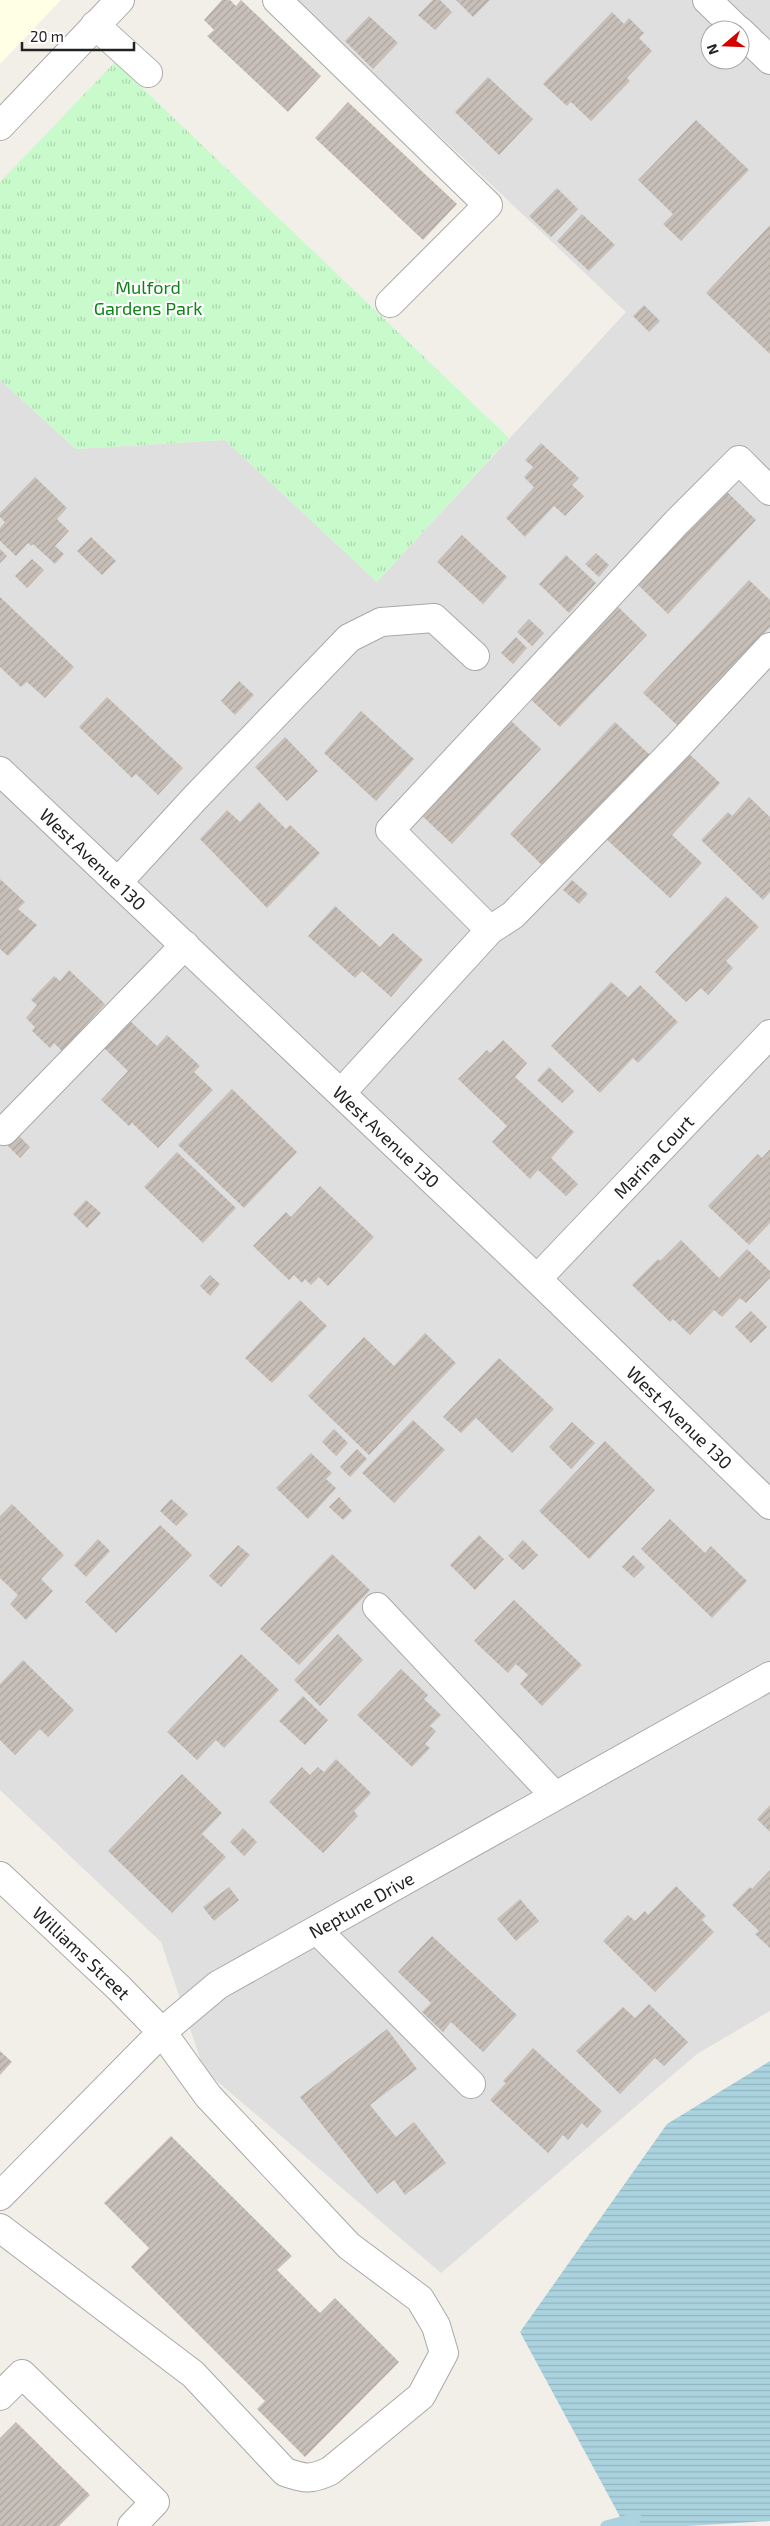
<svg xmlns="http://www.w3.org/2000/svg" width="770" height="2526" font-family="'Exo 2',sans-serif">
  <defs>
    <pattern id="park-tufts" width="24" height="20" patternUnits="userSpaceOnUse" patternTransform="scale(1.25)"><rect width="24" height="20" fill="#c8facc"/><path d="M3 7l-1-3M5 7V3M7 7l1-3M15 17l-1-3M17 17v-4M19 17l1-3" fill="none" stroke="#acd6af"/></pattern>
    <pattern id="water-rules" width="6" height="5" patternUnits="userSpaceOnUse" patternTransform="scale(1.25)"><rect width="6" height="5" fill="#aad3df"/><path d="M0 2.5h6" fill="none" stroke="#92b5bf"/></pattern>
    <pattern id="building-hatch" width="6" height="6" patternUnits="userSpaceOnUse" patternTransform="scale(1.25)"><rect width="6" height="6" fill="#c7bfb8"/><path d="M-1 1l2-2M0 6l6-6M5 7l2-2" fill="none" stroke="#aba49e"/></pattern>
  </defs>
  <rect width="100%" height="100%" fill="#f2efe9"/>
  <!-- residential -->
  <path fill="#e0dfdf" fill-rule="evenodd" d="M296,0h474v2011l-73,43 -256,219 -237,-203 -43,-128 -161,-152v-1410l76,69 149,-9 152,142 249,-270zM710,30h30v30h-30z"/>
  <!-- education -->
  <path fill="#ffffe5" d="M0,0h61l-61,64z"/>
  <!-- park -->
  <path fill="url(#park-tufts)" d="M115,62l394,376 -132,144 -152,-142 -149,9 -76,-69v-198z"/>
  <!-- water -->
  <path fill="url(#water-rules)" d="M770,2061v460l-82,5h-63l-105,-194 147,-208z"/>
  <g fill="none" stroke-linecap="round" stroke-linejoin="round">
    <!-- stream -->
    <path stroke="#aad3df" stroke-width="11" d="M606,2526l30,-8"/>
  </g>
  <!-- building -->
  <g fill="url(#building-hatch)">
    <path d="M222,0h8l6,6 5,-6 80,76 -33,36 -81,-76 7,-6 -10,-10z"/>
    <path d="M433,0h7l12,12 -17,18 -17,-15z"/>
    <path d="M456,0h34l-17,17z"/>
    <path d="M612,12l12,12 5,-6 15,15 -5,5 13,13 -25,27 3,3 -39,40 -20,-19 -4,4 -24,-22z"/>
    <path d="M369,16l29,27 -25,26 -28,-28z"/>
    <path d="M488,77l45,42 -34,36 -44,-43z"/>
    <path d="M348,102l109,102 -34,36 -108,-102z"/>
    <path d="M696,120l53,50 -68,71 -18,-17 10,-10 -35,-34z"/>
    <path d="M557,188l21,21 -27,28 -22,-21z"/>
    <path d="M582,214l33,31 -26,26 -32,-30z"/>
    <path d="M770,225v129l-64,-61z"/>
    <path d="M644,305l16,16 -11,11 -16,-16z"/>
    <path d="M541,443l38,35 -7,7 12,11 -19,20 -11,-10 -29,31 -19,-19 28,-31 -10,-10 9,-10 -8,-7z"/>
    <path d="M35,477l32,31 -10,11 12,12 -14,15 9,8 -9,10 -22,-20 -2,2 -3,-3 -12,13 -16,-15v-13l5,-6 -5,-5v-4z"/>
    <path d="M722,487l34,33 -88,94 -34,-33z"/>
    <path d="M462,535l45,42 -24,27 -46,-42z"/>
    <path d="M91,537l25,24 -14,14 -25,-24z"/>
    <path d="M0,549l7,7 -7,7z"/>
    <path d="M596,553l13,12 -10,12 -14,-13z"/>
    <path d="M566,555l30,28 -27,30 -30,-29z"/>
    <path d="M32,559l12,11 -17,18 -12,-12z"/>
    <path d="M749,580l21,20v27l-92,99 -35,-33z"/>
    <path d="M0,597l74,70 -29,31 -18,-16 -6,5 -21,-20z"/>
    <path d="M613,602l34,33 -87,92 -35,-33z"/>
    <path d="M529,619l15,14 -12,13 -15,-14z"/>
    <path d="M516,637l11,11 -14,16 -12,-11z"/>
    <path d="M239,681l15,14 -19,20 -14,-14z"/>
    <path d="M107,697l76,71 -25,27 -22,-21 -4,4 -53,-51z"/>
    <path d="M361,711l53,48 -38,42 -52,-48z"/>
    <path d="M506,716l35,33 -89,95 -35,-33z"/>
    <path d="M615,722l35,33 -105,113 -35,-34z"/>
    <path d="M285,737l33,34 -31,30 -32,-34z"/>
    <path d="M684,749l36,34 -48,52 30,28 -32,35 -67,-62z"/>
    <path d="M749,797l21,20v75l-7,8 -62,-60 27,-28 4,4z"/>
    <path d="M259,802l27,27 4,-4 30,28 -53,55 -67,-69 27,-29 13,12z"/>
    <path d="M0,879l25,23 -7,7 19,16 -29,31 -8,-7z"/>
    <path d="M572,880l16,14 -9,10 -16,-14z"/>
    <path d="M726,896l33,31 -33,34 7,7 -25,27 -7,-7 -15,14 -31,-30z"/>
    <path d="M335,906l45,41 13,-14 30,27 -32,37 -29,-26 -7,7 -47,-42z"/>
    <path d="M69,970l36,34 -43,47 -8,-8 -4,5 -18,-17 3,-4 -9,-9 11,-13 -6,-5 23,-24 6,5z"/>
    <path d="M611,982l17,15 12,-12 38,37 -40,41 -5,-5 -33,35 -49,-47z"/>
    <path d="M130,1021l27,25 10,-11 33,31 -6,6 19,18 -55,58 -26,-25 -3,3 -28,-26 27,-29 -24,-23z"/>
    <path d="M503,1040l24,23 -12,14 59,55 -23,26 27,26 -12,12 -28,-26 -8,9 -38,-37 15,-16 -49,-47 29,-29 3,3z"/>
    <path d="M549,1067l25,24 -12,12 -25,-23z"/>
    <path d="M232,1089l65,63 -53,56 -66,-63z"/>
    <path d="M18,1135l12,12 -10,11 -12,-12z"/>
    <path d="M770,1149v74l-21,22 -41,-39 50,-52 4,4z"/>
    <path d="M177,1152l59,56 -33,35 -59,-56z"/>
    <path d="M320,1186l54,51 -46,49 -9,-9 -8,8 -6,-6 -3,4 -8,-8 -5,5 -36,-34 33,-34 5,5z"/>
    <path d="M86,1200l15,13 -14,15 -14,-14z"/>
    <path d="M681,1240l38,38 28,-29 23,22v7l-24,25 -6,-5 -18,19 -8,-7 -24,25 -17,-16 -3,3 -38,-37 26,-26 2,2z"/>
    <path d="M210,1275l10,9 -10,12 -10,-10z"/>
    <path d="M300,1300l27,26 -55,57 -27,-25z"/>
    <path d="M751,1311l16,16 -16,16 -16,-16z"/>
    <path d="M425,1333l31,30 -87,92 -61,-59 56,-59 30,29z"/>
    <path d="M499,1358l55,51 -42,44 -36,-35 -15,15 -18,-16z"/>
    <path d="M413,1420l32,30 -51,53 -32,-30z"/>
    <path d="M572,1422l23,21 -24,26 -22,-22z"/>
    <path d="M334,1429l14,14 -12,13 -14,-14z"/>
    <path d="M605,1441l50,49 -66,69 -50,-48z"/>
    <path d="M357,1449l10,10 -17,18 -10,-10z"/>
    <path d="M311,1453l21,20 -6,6 10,9 -28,31 -32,-31z"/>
    <path d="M339,1497l13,14 -9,9 -14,-13z"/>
    <path d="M171,1499l17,15 -12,12 -16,-15z"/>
    <path d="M12,1504l52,51 -23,24 12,12 -27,29 -16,-16 8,-9 -18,-17v-62z"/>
    <path d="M670,1519l35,34 6,-7 36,35 -35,37 -71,-69z"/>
    <path d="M160,1525l32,30 -76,78 -31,-31z"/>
    <path d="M479,1535l25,24 -29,31 -25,-25z"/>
    <path d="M98,1539l12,12 -24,26 -12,-12z"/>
    <path d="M523,1540l15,15 -15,15 -15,-14z"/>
    <path d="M238,1545l12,10 -29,32 -12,-11z"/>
    <path d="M332,1554l38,36 -71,75 -39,-36z"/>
    <path d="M633,1555l12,12 -11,11 -12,-11z"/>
    <path d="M514,1600l68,65 -40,41 -22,-22 8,-9 -12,-11 -8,9 -34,-32z"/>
    <path d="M338,1634l25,26 -43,46 -26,-26z"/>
    <path d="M241,1654l38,36 -55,58 -8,-8 -19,20 -30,-28z"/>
    <path d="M23,1660l51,50 -26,27 -8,-8 -25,26 -15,-15v-56z"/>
    <path d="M401,1669l27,26 -4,4 17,16 -11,11 6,5 -11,13 5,4 -18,19 -55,-52z"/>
    <path d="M303,1696l25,24 -23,25 -26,-24z"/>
    <path d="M336,1759l35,34 -17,18 4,5 -35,37 -54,-51 33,-35 8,8 8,-8 6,5z"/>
    <path d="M182,1774l40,39 -20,21 24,23 -54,56 -64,-62z"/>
    <path d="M770,1805v27l-13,-13z"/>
    <path d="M243,1828l14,14 -13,14 -14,-14z"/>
    <path d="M770,1870v78l-15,-14 4,-3 -27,-26 18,-18 2,2z"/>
    <path d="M676,1886l30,30 -4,4 12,12 -59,60 -52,-51 25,-26 7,6 10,-10 3,4z"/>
    <path d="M229,1887l10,13 -25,21 -11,-14z"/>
    <path d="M520,1899l19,22 -23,20 -19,-22z"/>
    <path d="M432,1936l85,79 -34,37 -32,-30 -8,10 -21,-20 9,-9 -33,-31z"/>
    <path d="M649,2004l39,38 -24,24 -9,-8 -35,36 -44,-43 47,-44 12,11z"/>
    <path d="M387,2029l30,40 -47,36 26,32 18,-15 32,41 -41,32 -11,-15 -17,14 -77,-97z"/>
    <path d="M533,2048l69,63 -15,17 -5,-5 -14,17 -5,-5 -15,18 -58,-53 16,-17 -3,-2z"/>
    <path d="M0,2051l12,11 -12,13z"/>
    <path d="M171,2136l121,120 -15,14 43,43 15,-15 64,64 -94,95 -48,-48 8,-8 -134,-134 18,-19 -45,-45z"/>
    <path d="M16,2422l74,73 -31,31h-59v-88z"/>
  </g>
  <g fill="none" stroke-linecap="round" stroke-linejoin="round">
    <defs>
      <g id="minor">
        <path d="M277,0l211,205 -98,98"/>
        <path d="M707,0l31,30"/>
        <path d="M95,25l53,48"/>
        <path d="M740,31l30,29"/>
        <path d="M0,126l120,-126"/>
        <path id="s1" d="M0,771l537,508 233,226"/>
        <path d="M118,882l77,-84 154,-160 32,-16 53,-4 41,38"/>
        <path d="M490,930l-100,-100 287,-308 62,-62 31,31"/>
        <path d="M341,1093l149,-163 23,-15 165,-169 92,-99"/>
        <path d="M4,1131l181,-186"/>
        <path id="s2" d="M537,1279l233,-245"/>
        <path d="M377,1607l178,189"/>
        <path id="s3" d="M0,1876l119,112 43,44 46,64 141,150 71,53 16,27 8,27 -23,43 -91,75c-19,9 -25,8 -45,1l-92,-98 -193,-146"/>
        <path d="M317,1930l154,154"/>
        <path id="s4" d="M0,2196l162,-164 56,-47 552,-309"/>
        <path d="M0,2396l22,-22 133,128 -23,24"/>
      </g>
    </defs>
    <!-- minor casing -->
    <use href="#minor" stroke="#a9a9a9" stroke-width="30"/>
    <!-- minor -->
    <use href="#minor" stroke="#fff" stroke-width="28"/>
  </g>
  <g text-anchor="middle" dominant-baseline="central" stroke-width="4.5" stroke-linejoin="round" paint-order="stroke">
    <!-- park labels -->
    <g font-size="18" fill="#0c8416" stroke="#fff">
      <text x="148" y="287">Mulford<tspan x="148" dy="21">Gardens Park</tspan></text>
    </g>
    <!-- street labels -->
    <g font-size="18" fill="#222" stroke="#fff">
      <text stroke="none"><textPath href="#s1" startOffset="128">West Avenue 130</textPath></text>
      <text stroke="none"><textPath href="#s1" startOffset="532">West Avenue 130</textPath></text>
      <text stroke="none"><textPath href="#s2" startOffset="169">Marina Court</textPath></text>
      <text stroke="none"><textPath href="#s1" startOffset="938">West Avenue 130</textPath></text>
      <text stroke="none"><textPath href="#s4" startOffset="468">Neptune Drive</textPath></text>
      <text stroke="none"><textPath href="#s3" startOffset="112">Williams Street</textPath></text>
    </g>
  </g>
  <!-- north arrow -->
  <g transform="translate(725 45) rotate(251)"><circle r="24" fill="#ffffff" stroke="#a7a7a7"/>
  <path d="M0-4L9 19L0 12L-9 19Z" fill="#d40000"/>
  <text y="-8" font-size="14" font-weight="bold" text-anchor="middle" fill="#222222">N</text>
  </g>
  <!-- scale -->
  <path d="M22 42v8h112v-8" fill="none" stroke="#222222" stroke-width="2.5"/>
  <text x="30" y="42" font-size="15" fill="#222222" stroke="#ffffff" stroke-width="4" paint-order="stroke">20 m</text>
</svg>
